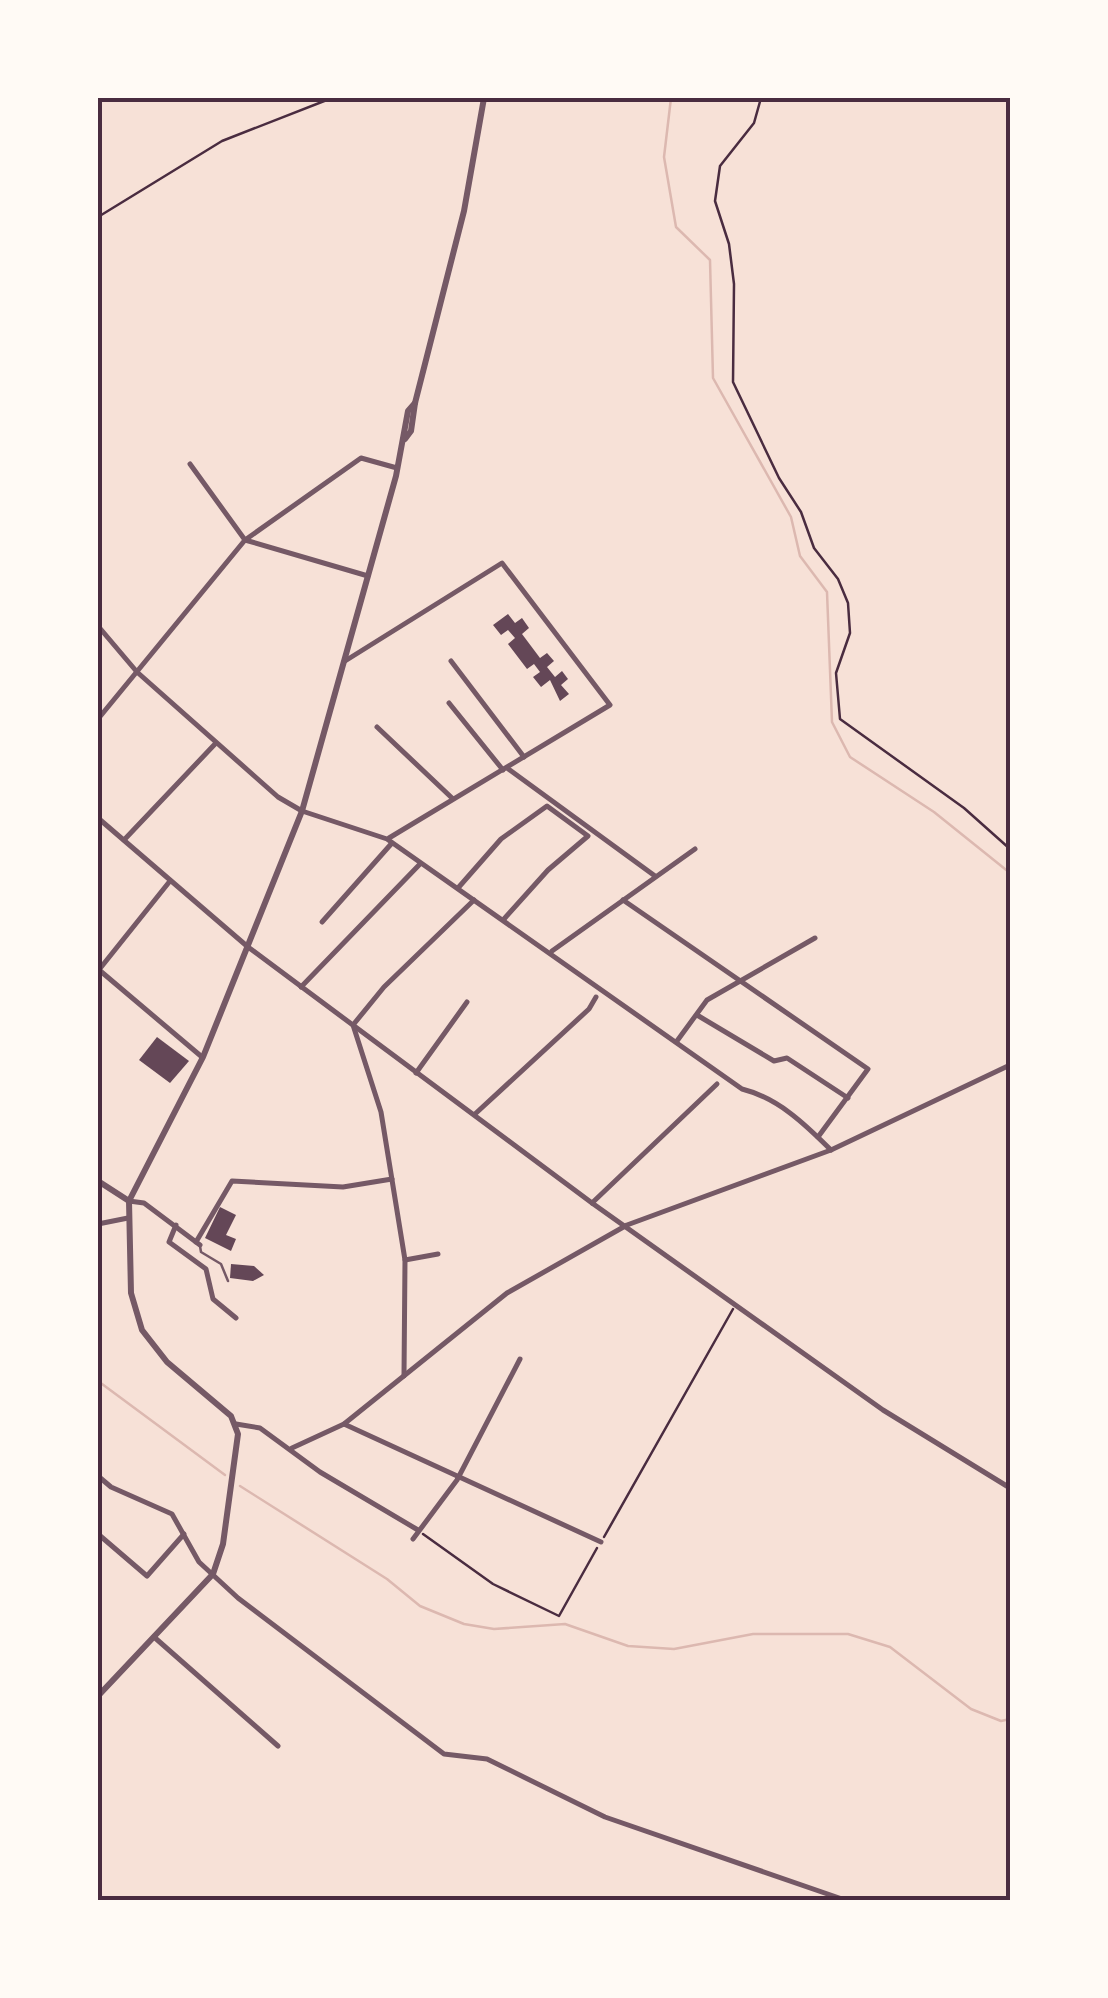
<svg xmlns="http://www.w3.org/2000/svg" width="1108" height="1998" font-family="'Sofia Sans Condensed',sans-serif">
  <rect width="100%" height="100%" fill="#f7e1d7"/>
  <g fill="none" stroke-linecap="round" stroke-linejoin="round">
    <!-- stream -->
    <g stroke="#dcb8b0" stroke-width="2.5">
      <path d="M671,98l-7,59 12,70 34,33 3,118 78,139 9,39 27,36 5,130 18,35 84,55 76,61"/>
      <path d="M98,1381l127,94"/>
      <path d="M240,1486l147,93 33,27 44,18 30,5 71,-5 63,22 46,3 79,-15h95l42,13 81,62 30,12 9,-2"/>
    </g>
  </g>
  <!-- building -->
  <g fill="#644757">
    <path d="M508,614l7,9 7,-5 7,10 -7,6 18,24 7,-5 7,8 -7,6 8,10 7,-6 6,8 -7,6 8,9 -9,7 -10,-21 -9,7 -8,-10 7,-5 -6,-8 -7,5 -19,-25 7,-6 -7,-8 -7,5 -8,-10z"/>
    <path d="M157,1037l32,24 -19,22 -31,-23z"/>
    <path d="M220,1207l16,8 -10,20 10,4 -5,12 -26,-13z"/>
    <path d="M231,1264l23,2 10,9 -11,6 -23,-3z"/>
  </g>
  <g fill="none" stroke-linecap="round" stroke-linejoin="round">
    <!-- path -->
    <g stroke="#4a2c40" stroke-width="2.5">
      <path d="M761,98l-7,25 -34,43 -5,35 14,43 5,40 -1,98 46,96 22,34 13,36 24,31 10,24 2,30 -14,40 4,46 124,89 46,41"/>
      <path d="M98,217l124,-76 110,-43"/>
      <path d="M423,1534l70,50 66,32 38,-68"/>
      <path d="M604,1537l129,-228"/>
    </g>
    <!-- service -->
    <path stroke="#755966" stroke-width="2.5" d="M200,1246l1,6 20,12 7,17"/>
    <!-- minor -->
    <g stroke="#755966" stroke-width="5">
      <path d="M190,464l55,76 123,36"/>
      <path d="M98,626l39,46 141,125 24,14 85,28 355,250c36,9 63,35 89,61"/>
      <path d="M345,661l157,-98 108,142 -221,133"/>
      <path d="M451,661l73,96"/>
      <path d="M449,703l54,67"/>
      <path d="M98,719l147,-179 116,-82 36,10"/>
      <path d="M377,727l75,71"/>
      <path d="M507,768l148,108"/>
      <path d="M98,818l150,129 344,256 291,207 127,78"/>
      <path d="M124,840l91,-96"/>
      <path d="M458,888l43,-49 46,-33 41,30 -40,34 -44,49"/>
      <path d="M623,900l245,169 -50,68"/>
      <path d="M322,922l70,-79"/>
      <path d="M552,951l143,-102"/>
      <path d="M98,969l104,88"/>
      <path d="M98,971l72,-90"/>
      <path d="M301,987l119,-123"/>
      <path d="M697,1015l77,46 13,-3 61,40"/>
      <path d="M677,1041l30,-41 108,-62"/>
      <path d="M416,1073l51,-71"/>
      <path d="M475,1114l114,-105 7,-12"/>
      <path d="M129,1201l15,2 56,42"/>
      <path d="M592,1203l125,-119"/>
      <path d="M98,1224l30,-6"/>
      <path d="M176,1225l-7,17 37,27 7,30 23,19"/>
      <path d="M196,1242l36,-61 111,6 49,-8"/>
      <path d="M405,1260l33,-6"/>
      <path d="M404,1376l1,-116 -24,-148 -28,-87 31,-38 90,-87"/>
      <path d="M236,1424l24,4 60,44 98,58"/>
      <path d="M344,1424l257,118"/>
      <path d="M292,1448l52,-24 163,-131 120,-68 204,-75 179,-85"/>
      <path d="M98,1476l13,11 61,27 27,48 39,36 206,156 43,5 118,58 240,83"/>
      <path d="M98,1534l49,42 37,-42"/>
      <path d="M413,1539l44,-59 63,-121"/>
      <path d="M154,1637l124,109"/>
    </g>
    <!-- tertiary -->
    <g stroke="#755966" stroke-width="6">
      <path d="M405,439l6,-8 4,-28 49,-192 20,-113"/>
      <path d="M98,1181l31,20"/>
      <path d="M129,1201l74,-144 99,-246 94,-335 12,-65 7,-8"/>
      <path d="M98,1696l115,-122 10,-30 15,-110 -7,-18 -64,-54 -25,-32 -11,-37 -2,-92"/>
    </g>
  </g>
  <!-- border -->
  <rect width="1108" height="1998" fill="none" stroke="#fffaf5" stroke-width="200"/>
  <rect x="100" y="100" width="908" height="1798" fill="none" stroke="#4a2c40" stroke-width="4"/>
</svg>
